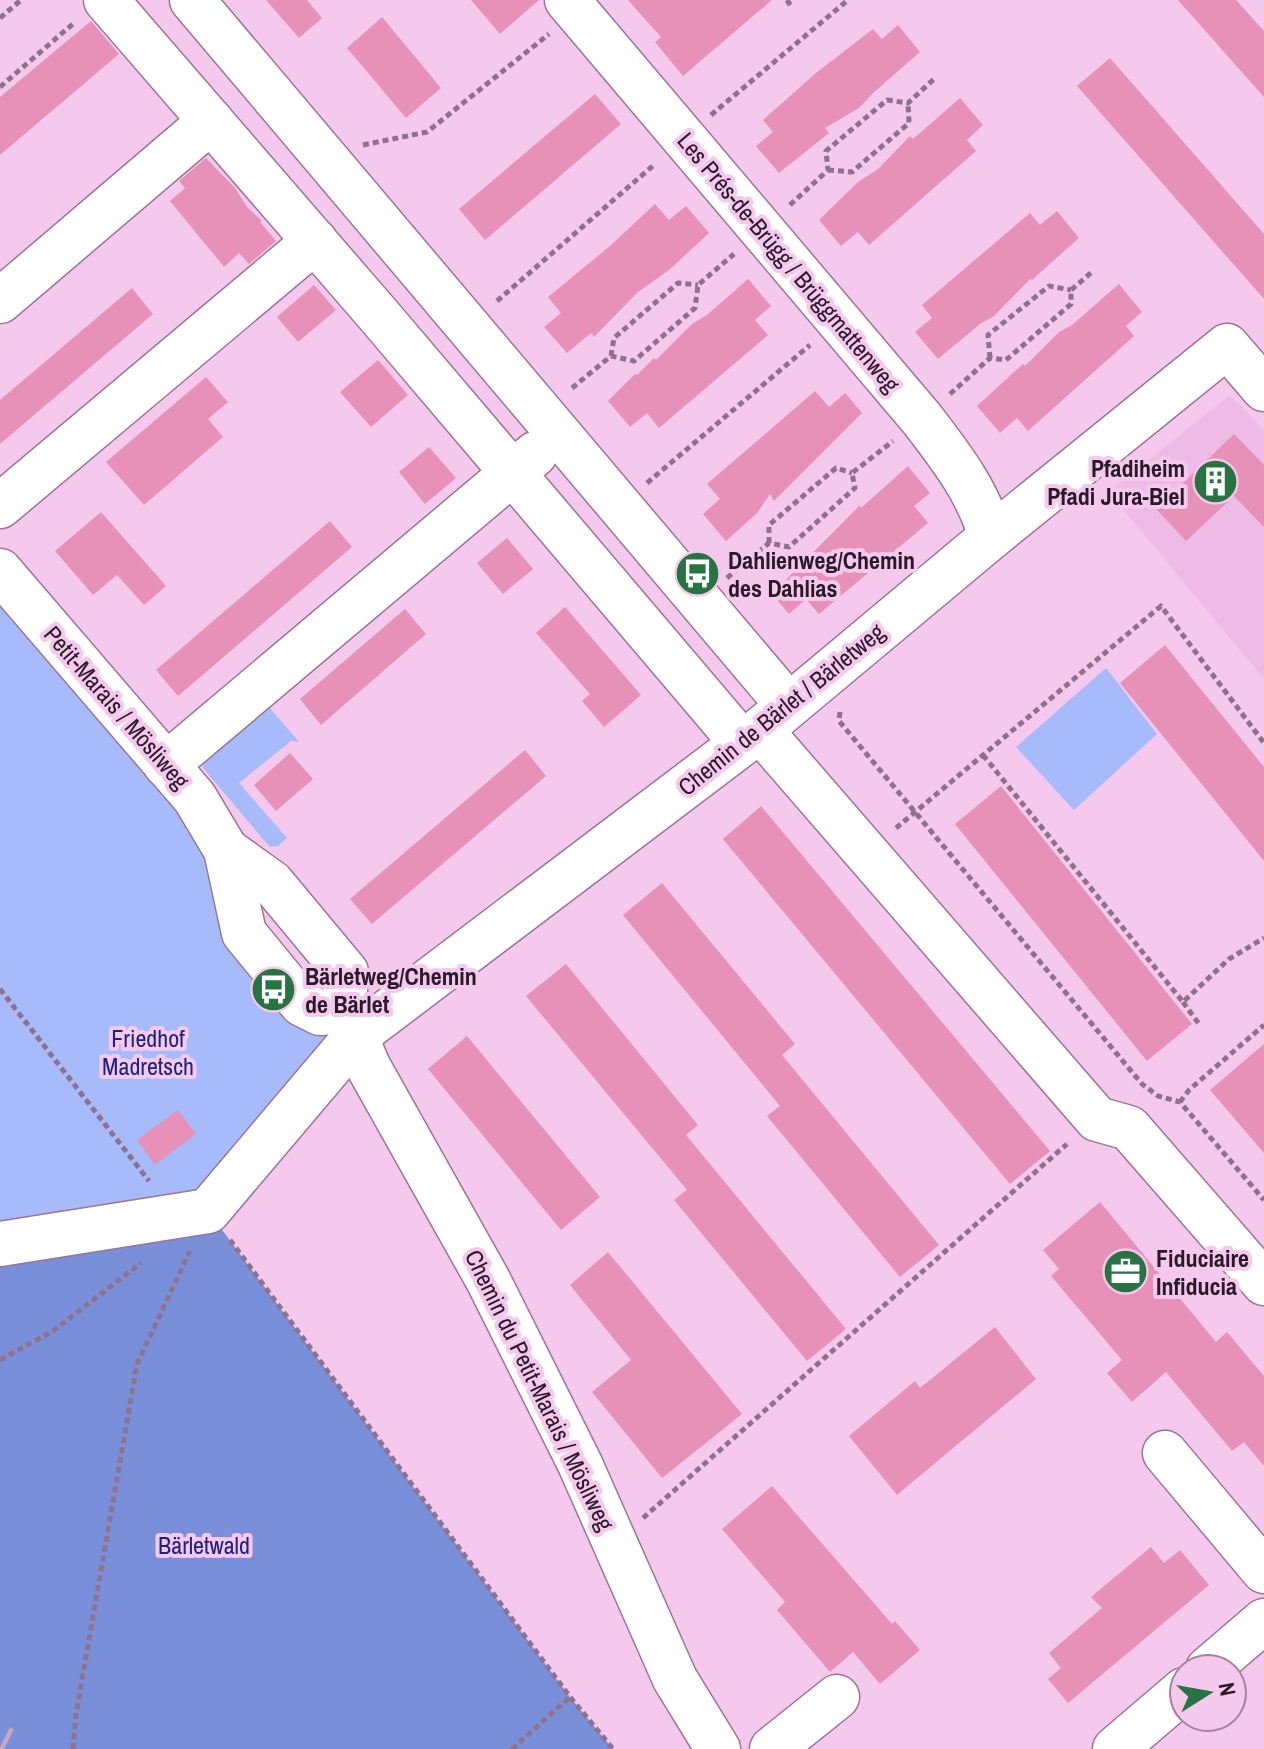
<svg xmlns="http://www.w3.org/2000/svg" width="1264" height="1749" font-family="'Archivo Narrow',sans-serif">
  <rect width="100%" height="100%" fill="#f5c8ee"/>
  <!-- built -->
  <path fill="#edbbe5" d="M1230,395l34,35v249l-155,-187z"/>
  <!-- green -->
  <g fill="#a7bafa">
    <path d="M0,571l166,194 68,129 123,141 -149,176 -114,38 -94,17z"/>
    <path d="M1106,668l51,66 -83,76 -58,-63z"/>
    <path d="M262,699l37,43 -8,-1 -52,42 48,55 -9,8 -8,1 -67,-79v-21z"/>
  </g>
  <!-- forest -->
  <path fill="#7a8fd9" d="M208,1211l362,486 43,52h-613v-483l94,-17z"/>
  <!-- building -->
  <g fill="#e791b8">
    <path d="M266,0h41l15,18 -23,20z"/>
    <path d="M471,0h68l-39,34z"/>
    <path d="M628,0h144l-89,76 -28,-34 6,-5z"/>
    <path d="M1178,0h58l28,31v66z"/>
    <path d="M382,17l59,71 -35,30 -59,-70z"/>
    <path d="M91,21l28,33 -119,101v-58z"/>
    <path d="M898,25l22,27 -47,41 -14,15 -34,20 4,5 -50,40 -23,-27 17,-14 -10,-12 53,-47 57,-44 9,10z"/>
    <path d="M1110,58l154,176v65l-187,-213z"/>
    <path d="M595,94l26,30 -136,116 -26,-31z"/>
    <path d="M960,98l23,27 -16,15 9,11 -107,94 -11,-13 -17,14 -22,-26 39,-38 20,-13 32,-33 3,3z"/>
    <path d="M206,158l29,30 12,19 15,14 -2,1 16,19 -27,23 -10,-11 -15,14 -54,-66 15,-13 -6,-7z"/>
    <path d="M655,204l14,16 17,-14 23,27 -40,37 -31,22 -44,45 -3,-4 -24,20 -23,-26 17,-14 -13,-16 62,-51z"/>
    <path d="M1057,211l22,27 -47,42 -2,-1 -36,37 -14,8 -42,35 -23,-27 17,-14 -10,-13 108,-92 10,12z"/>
    <path d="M748,279l23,27 -16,14 13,15 -109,93 -12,-15 -17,14 -22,-26 27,-27 2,1 17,-17 2,2 36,-36 15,-9z"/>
    <path d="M1119,284l23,28 -16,14 8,10 -106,95 -11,-13 -17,15 -23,-27 46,-42 2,2 34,-34 13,-7z"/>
    <path d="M314,285l22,25 -38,32 -21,-25z"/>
    <path d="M132,288l21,26 -153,130v-44z"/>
    <path d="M378,360l30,35 -37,32 -31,-35z"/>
    <path d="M206,377l22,25 -20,17 15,18 -79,68 -38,-43z"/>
    <path d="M815,391l14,16 16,-14 17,20 -88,88 -4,-7 -13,19 -31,28 -23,-27 17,-15 -13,-15z"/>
    <path d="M1234,434l30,31v62l-30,-31 -48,45 -30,-32z"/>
    <path d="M429,447l27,31 -31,26 -26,-32z"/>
    <path d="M908,466l22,27 -16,13 14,17 -109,91 -13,-15 -17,15 -17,-20 88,-89 1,3z"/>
    <path d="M101,512l65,74 -22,19 -27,-30 -24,20 -38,-44z"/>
    <path d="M330,521l22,26 -174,149 -22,-26z"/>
    <path d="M507,538l26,31 -30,25 -26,-31z"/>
    <path d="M565,607l76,88 -37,32 -22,-26 8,-7 -54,-61z"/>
    <path d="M405,609l21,25 -105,91 -21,-26z"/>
    <path d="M1165,645l99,122v94l-144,-178z"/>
    <path d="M525,750l21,26 -174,148 -22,-25z"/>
    <path d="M290,753l23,26 -37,32 -22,-26z"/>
    <path d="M1001,786l191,238 -45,37 -192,-237z"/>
    <path d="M761,806l289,345 -40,33 -287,-345z"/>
    <path d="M662,883l133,161 -13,11 157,190 -39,32 -133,-161 13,-10 -157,-191z"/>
    <path d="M566,964l132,161 -12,10 160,194 -39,32 -133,-161 13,-10 -161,-194z"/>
    <path d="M467,1036l133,161 -39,33 -133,-161z"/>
    <path d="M1264,1044v109l-54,-63z"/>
    <path d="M178,1110l18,24 -41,31 -18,-25z"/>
    <path d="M1100,1202l116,140 11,-10 37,44v90l-20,-24 -12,9 -66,-79 -34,30 -25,-29 15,-13 -71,-84 8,-7 -16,-19z"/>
    <path d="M608,1252l134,162 -80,64 -70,-86 39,-32 -61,-75z"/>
    <path d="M995,1327l41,52 -139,116 -48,-59 66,-55 5,7z"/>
    <path d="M772,1486l120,138 3,-3 25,29 -40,34 -27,-32 -23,20 -53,-62 8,-8 -63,-73z"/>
    <path d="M1151,1547l13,16 16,-13 29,35 -141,118 -20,-24 13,-11 -12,-15 53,-45 -11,-11z"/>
  </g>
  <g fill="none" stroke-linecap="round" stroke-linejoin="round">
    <!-- highway-tunnel -->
    <path stroke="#cca5c6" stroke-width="44" stroke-dasharray="44 22" stroke-linecap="butt" d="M0,1747l4,2"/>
    <defs>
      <g id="minor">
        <path d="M106,0l275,318 361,425"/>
        <path d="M192,0l596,705"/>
        <path d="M567,0l355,419c29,38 56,72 69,118"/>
        <path d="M0,301l211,-180"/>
        <path d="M0,506l315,-265"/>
        <path d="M0,571l195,227 31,52 18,83 58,71 18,9 24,-2"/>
        <path d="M760,730l337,389 32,9 135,155"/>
        <path d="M166,765l369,-311"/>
        <path d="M226,850l46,33 74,89 -2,39 25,57 119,212 92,184 95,215 43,70"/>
        <path d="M0,1244l208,-33 149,-176 403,-305 231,-193 236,-191 37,43"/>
        <path d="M1165,1453l99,118"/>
        <path d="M1208,1669l56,-48"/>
        <path d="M772,1749l65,-52"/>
        <path d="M1115,1749l69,-59"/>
      </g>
    </defs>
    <!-- minor casing -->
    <use href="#minor" stroke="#9c7496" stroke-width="47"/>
    <!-- path -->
    <g stroke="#8f718b" stroke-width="5" stroke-dasharray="6 4" stroke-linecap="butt">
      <path d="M787,0l4,6"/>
      <path d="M0,18l21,-18"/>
      <path d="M0,87l75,-65"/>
      <path d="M711,115l137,-115"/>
      <path d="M363,145l64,-13 122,-98"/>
      <path d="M828,170l24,2 57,-49 -1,-20"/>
      <path d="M790,205l38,-35 -2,-19 61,-51 21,3 26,-24"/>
      <path d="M497,301l158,-137"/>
      <path d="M611,356l3,-18 64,-55 20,2"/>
      <path d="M990,358l-2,-23 61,-49 22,4"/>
      <path d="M572,388l39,-32 23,5 61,-53 3,-23 36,-31"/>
      <path d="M950,394l40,-36 16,2 65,-56v-14l22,-19"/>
      <path d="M647,483l163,-138"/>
      <path d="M769,543v-18l67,-57 16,5"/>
      <path d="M727,578l42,-35 20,4 66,-59 -3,-15 41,-32"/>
      <path d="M840,712l-1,9 303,363 16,12 22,6 84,98"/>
      <path d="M983,755l200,247 46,-43 35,-21"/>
      <path d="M896,828l265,-222 103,137"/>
      <path d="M0,989l149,192"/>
      <path d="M1183,1002l16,22"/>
      <path d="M1180,1102l9,-12 75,-65"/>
      <path d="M230,1240l340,457 43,52"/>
      <path d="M0,1360l53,-29 88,-68"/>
      <path d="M643,1518l424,-374"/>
      <path d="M73,1749l3,-35 61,-350 53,-113"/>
      <path d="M512,1749l58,-52"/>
    </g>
    <!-- minor -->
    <use href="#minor" stroke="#fff" stroke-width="44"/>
  </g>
  <!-- icons -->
  <defs>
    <symbol id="building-disc" viewBox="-11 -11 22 22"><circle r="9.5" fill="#287341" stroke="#f5c8ee"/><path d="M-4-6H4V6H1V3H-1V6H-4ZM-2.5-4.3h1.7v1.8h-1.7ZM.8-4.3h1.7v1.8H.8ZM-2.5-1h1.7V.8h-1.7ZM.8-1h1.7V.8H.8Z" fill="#fff"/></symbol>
    <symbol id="bus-disc" viewBox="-11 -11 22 22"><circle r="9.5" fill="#287341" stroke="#f5c8ee"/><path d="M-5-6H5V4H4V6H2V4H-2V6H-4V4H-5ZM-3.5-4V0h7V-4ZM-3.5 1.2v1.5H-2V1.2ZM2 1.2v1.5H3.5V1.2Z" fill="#fff"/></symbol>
    <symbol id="office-disc" viewBox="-11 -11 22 22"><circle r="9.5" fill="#287341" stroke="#f5c8ee"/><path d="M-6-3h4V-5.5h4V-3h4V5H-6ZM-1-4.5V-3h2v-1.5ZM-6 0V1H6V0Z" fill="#fff"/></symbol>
  </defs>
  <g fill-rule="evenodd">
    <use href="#building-disc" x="1190" y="456" width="51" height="51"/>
    <use href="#bus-disc" x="672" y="548" width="51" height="51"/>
    <use href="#bus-disc" x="248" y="964" width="51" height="51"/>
    <use href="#office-disc" x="1100" y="1246" width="51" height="51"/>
  </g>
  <g text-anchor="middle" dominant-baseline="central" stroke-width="8" stroke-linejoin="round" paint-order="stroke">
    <!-- street labels -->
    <g font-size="24" fill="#2a1a28" stroke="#f5c8ee">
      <text transform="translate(789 262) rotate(50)">Les Prés-de-Brügg / Brüggmattenweg</text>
      <text transform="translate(117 707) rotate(49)">Petit-Marais / Mösliweg</text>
      <text transform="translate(781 709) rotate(-39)">Chemin de Bärlet / Bärletweg</text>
      <text transform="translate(540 1390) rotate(64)">Chemin du Petit-Marais / Mösliweg</text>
    </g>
    <!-- poi labels -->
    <g font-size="24" font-weight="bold" fill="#2a1a28" stroke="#f5c8ee" text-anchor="start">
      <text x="1185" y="468" text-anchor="end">Pfadiheim<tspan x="1185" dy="28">Pfadi Jura-Biel</tspan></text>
      <text x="728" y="560">Dahlienweg/Chemin<tspan x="728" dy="28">des Dahlias</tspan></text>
      <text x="305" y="976">Bärletweg/Chemin<tspan x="305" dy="28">de Bärlet</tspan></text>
      <text x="1156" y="1258">Fiduciaire<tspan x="1156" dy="28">Infiducia</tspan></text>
    </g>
    <!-- park labels -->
    <g font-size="24" fill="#1c2379" stroke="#f5c8ee">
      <text x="148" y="1038">Friedhof<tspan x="148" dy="28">Madretsch</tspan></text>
      <text x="204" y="1545">Bärletwald</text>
    </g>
  </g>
  <!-- north arrow -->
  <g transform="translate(1208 1693) rotate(79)"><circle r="38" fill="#f5c8ee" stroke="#a4829f" stroke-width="2"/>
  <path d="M0-6L14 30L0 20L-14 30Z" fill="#287341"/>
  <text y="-12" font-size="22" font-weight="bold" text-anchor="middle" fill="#2a1a28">N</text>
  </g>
</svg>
